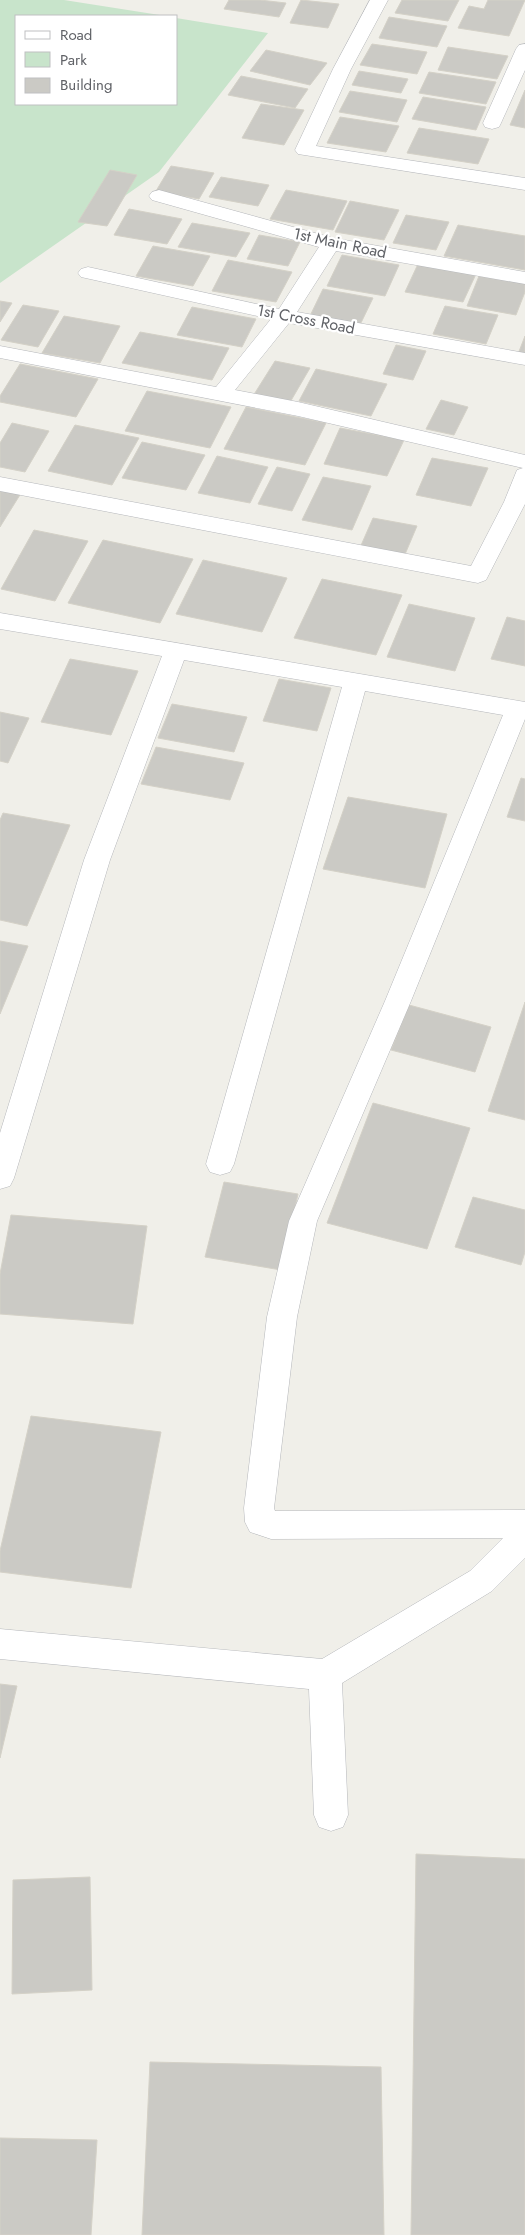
<svg xmlns="http://www.w3.org/2000/svg" width="525" height="2235" font-family="Jost,sans-serif">
  <rect width="100%" height="100%" fill="#f0efe9"/>
  <!-- green -->
  <path fill="#c8e4cb" d="M0,0h64l102,16h-150v88h160v-86l92,15 -109,139 -159,111z"/>
  <!-- building -->
  <g fill="#cbcac5" stroke="#d4d1c7">
    <path d="M229,0h31l26,3 -7,14 -55,-8z"/>
    <path d="M301,0l38,4 -11,24 -38,-5z"/>
    <path d="M402,0h57l-11,21 -53,-8z"/>
    <path d="M488,0h37l-16,36 -51,-8 11,-22 15,3z"/>
    <path d="M389,17l58,9 -10,21 -58,-9z"/>
    <path d="M372,44l55,8 -10,22 -57,-9z"/>
    <path d="M448,47l60,9 -11,23 -59,-9z"/>
    <path d="M266,50l61,13 -17,22 -60,-14z"/>
    <path d="M359,71l49,8 -7,14 -49,-8z"/>
    <path d="M429,72l67,10 -10,22 -67,-11z"/>
    <path d="M241,76l67,13 -13,19 -67,-13z"/>
    <path d="M525,90v38l-15,-3z"/>
    <path d="M350,91l57,9 -10,22 -58,-10z"/>
    <path d="M423,97l63,10 -10,23 -64,-11z"/>
    <path d="M261,104l43,6 -20,35 -42,-7z"/>
    <path d="M340,117l59,9 -13,26 -59,-9z"/>
    <path d="M419,128l70,11 -11,25 -71,-11z"/>
    <path d="M171,166l43,7 -15,26 -43,-8z"/>
    <path d="M110,170l27,5 -30,51 -29,-4z"/>
    <path d="M221,177l48,8 -11,21 -49,-9z"/>
    <path d="M286,190l61,11 -14,29 -63,-11z"/>
    <path d="M350,201l49,9 -15,30 -49,-8z"/>
    <path d="M129,209l53,10 -15,25 -53,-9z"/>
    <path d="M406,215l43,7 -13,28 -43,-7z"/>
    <path d="M192,223l58,10 -14,24 -58,-10z"/>
    <path d="M458,225l67,11v34l-81,-14z"/>
    <path d="M259,235l41,7 -12,24 -41,-7z"/>
    <path d="M153,246l57,10 -17,30 -57,-10z"/>
    <path d="M342,255l57,10 -14,31 -58,-10z"/>
    <path d="M228,260l64,12 -16,30 -64,-11z"/>
    <path d="M418,264l58,10 -13,28 -58,-10z"/>
    <path d="M479,276l46,7v9l-9,23 -49,-9z"/>
    <path d="M323,289l50,9 -15,31 -50,-9z"/>
    <path d="M0,301l12,2 -12,19z"/>
    <path d="M23,305l36,6 -21,36 -37,-7z"/>
    <path d="M445,306l53,9 -12,29 -53,-10z"/>
    <path d="M192,307l64,12 -14,28 -65,-12z"/>
    <path d="M64,316l56,10 -20,37 -58,-10z"/>
    <path d="M140,332l89,16 -17,32 -90,-17z"/>
    <path d="M525,336v19l-7,-1z"/>
    <path d="M396,345l30,6 -13,29 -30,-6z"/>
    <path d="M275,361l35,7 -21,36 -36,-8z"/>
    <path d="M20,364l78,15 -22,38 -76,-15v-6z"/>
    <path d="M316,369l71,15 -16,32 -72,-15z"/>
    <path d="M147,391l84,16 -21,41 -85,-17z"/>
    <path d="M441,400l27,7 -14,28 -28,-6z"/>
    <path d="M246,407l80,16 -21,42 -81,-16z"/>
    <path d="M12,423l37,8 -24,41 -25,-5v-24z"/>
    <path d="M75,425l64,13 -27,47 -64,-14z"/>
    <path d="M340,428l64,12 -17,36 -63,-12z"/>
    <path d="M142,442l63,13 -19,35 -64,-12z"/>
    <path d="M217,456l51,11 -18,36 -52,-10z"/>
    <path d="M432,458l56,10 -17,38 -55,-11z"/>
    <path d="M277,467l33,7 -18,37 -34,-7z"/>
    <path d="M323,477l48,9 -19,44 -50,-10z"/>
    <path d="M0,485l23,5 -23,37z"/>
    <path d="M373,518l44,8 -14,33 -44,-9z"/>
    <path d="M34,530l54,11 -33,60 -54,-12z"/>
    <path d="M103,540l90,19 -33,64 -92,-20z"/>
    <path d="M203,560l84,18 -25,54 -86,-18z"/>
    <path d="M322,579l80,16 -26,60 -82,-17z"/>
    <path d="M409,604l66,14 -20,53 -68,-14z"/>
    <path d="M507,617l18,4v45l-34,-7z"/>
    <path d="M70,659l68,12 -27,64 -70,-13z"/>
    <path d="M279,679l52,9 -14,43 -54,-10z"/>
    <path d="M172,704l75,13 -13,35 -76,-14z"/>
    <path d="M0,712l29,6 -21,45 -8,-2z"/>
    <path d="M156,747l88,16 -14,37 -89,-16z"/>
    <path d="M521,778l4,1v42l-18,-4z"/>
    <path d="M348,797l99,17 -22,74 -102,-19z"/>
    <path d="M3,813l67,12 -43,101 -27,-6v-100z"/>
    <path d="M0,941l28,5 -28,68z"/>
    <path d="M525,1002v118l-37,-9z"/>
    <path d="M409,1005l82,22 -16,45 -84,-22z"/>
    <path d="M373,1103l97,25 -43,121 -100,-26z"/>
    <path d="M224,1182l74,12 -17,76 -76,-13z"/>
    <path d="M473,1197l52,13v42l-4,13 -66,-18z"/>
    <path d="M11,1215l136,11 -14,98 -133,-10v-40z"/>
    <path d="M31,1416l130,16 -30,156 -131,-16v-21z"/>
    <path d="M0,1684l17,2 -17,72z"/>
    <path d="M416,1854l109,5v376h-114z"/>
    <path d="M90,1877l2,113 -80,4 1,-114z"/>
    <path d="M150,2062l231,5 3,168h-242z"/>
    <path d="M0,2138l97,2 -6,95h-91z"/>
  </g>
  <g fill="none" stroke-linecap="round" stroke-linejoin="round">
    <defs>
      <g id="street">
        <path d="M370,0h18l-37,69 -35,77 209,32v12l-227,-36 -3,-4 38,-81z"/>
        <path d="M525,44v26l-24,53 -2,4 -7,2 -7,-2 -2,-4 33,-74 3,-4z"/>
        <path d="M159,190l174,48 192,34v12l-189,-33 -39,61 228,41v12l-236,-42 -54,67 63,12 227,53v49l-39,76 -8,3 -478,-92v-14l471,89 33,-64 13,-32 6,-2 -225,-52 -298,-58v-12l216,41 55,-68 -190,-42 -3,-4 3,-4 7,-2 191,42 40,-62 -167,-47 -3,-4 3,-4z"/>
        <path d="M0,613l525,89v17l-114,282 -94,220 -20,96 -23,191 1,3 250,-1v48l-33,33 -150,92 6,132 -5,12 -12,4 -12,-4 -5,-12 -5,-126 -309,-30v-30l322,30 148,-88 33,-33 -232,1 -21,-7 -5,-10 -1,-14 23,-191 22,-96 96,-220 118,-286 -138,-24 -131,473 -4,8 -10,3 -10,-3 -4,-8 136,-477 -158,-27 -74,200 -96,318 -4,8 -10,3v-56l84,-273 78,-204 -162,-27z"/>
      </g>
    </defs>
    <!-- street casing -->
    <use href="#street" stroke="#b5b7bb" stroke-width="1"/>
    <!-- street -->
    <use href="#street" fill="#fff" fill-rule="evenodd"/>
  </g>
  <g text-anchor="middle" dominant-baseline="central" stroke-width="4.5" stroke-linejoin="round" paint-order="stroke">
    <!-- far-street labels -->
    <g font-size="16" fill="#606267" stroke="#fff">
      <text transform="translate(340 243) rotate(12)">1st Main Road</text>
      <text transform="translate(306 319) rotate(11)">1st Cross Road</text>
    </g>
  </g>
  <!-- legend -->
  <rect x="15" y="15" width="162" height="90" fill="#ffffff" stroke="#bfc0c2"/>
  <rect x="25" y="31" width="25" height="8" fill="#ffffff" stroke="#bfc0c2"/>
  <text x="60" y="40" font-size="15" fill="#606267">Road</text>
  <rect x="25" y="52" width="25" height="15" fill="#c8e4cb" stroke="#bfc0c2"/>
  <text x="60" y="65" font-size="15" fill="#606267">Park</text>
  <rect x="25" y="78" width="25" height="15" fill="#cbcac5" stroke="#bfc0c2"/>
  <text x="60" y="90" font-size="15" fill="#606267">Building</text>
</svg>
